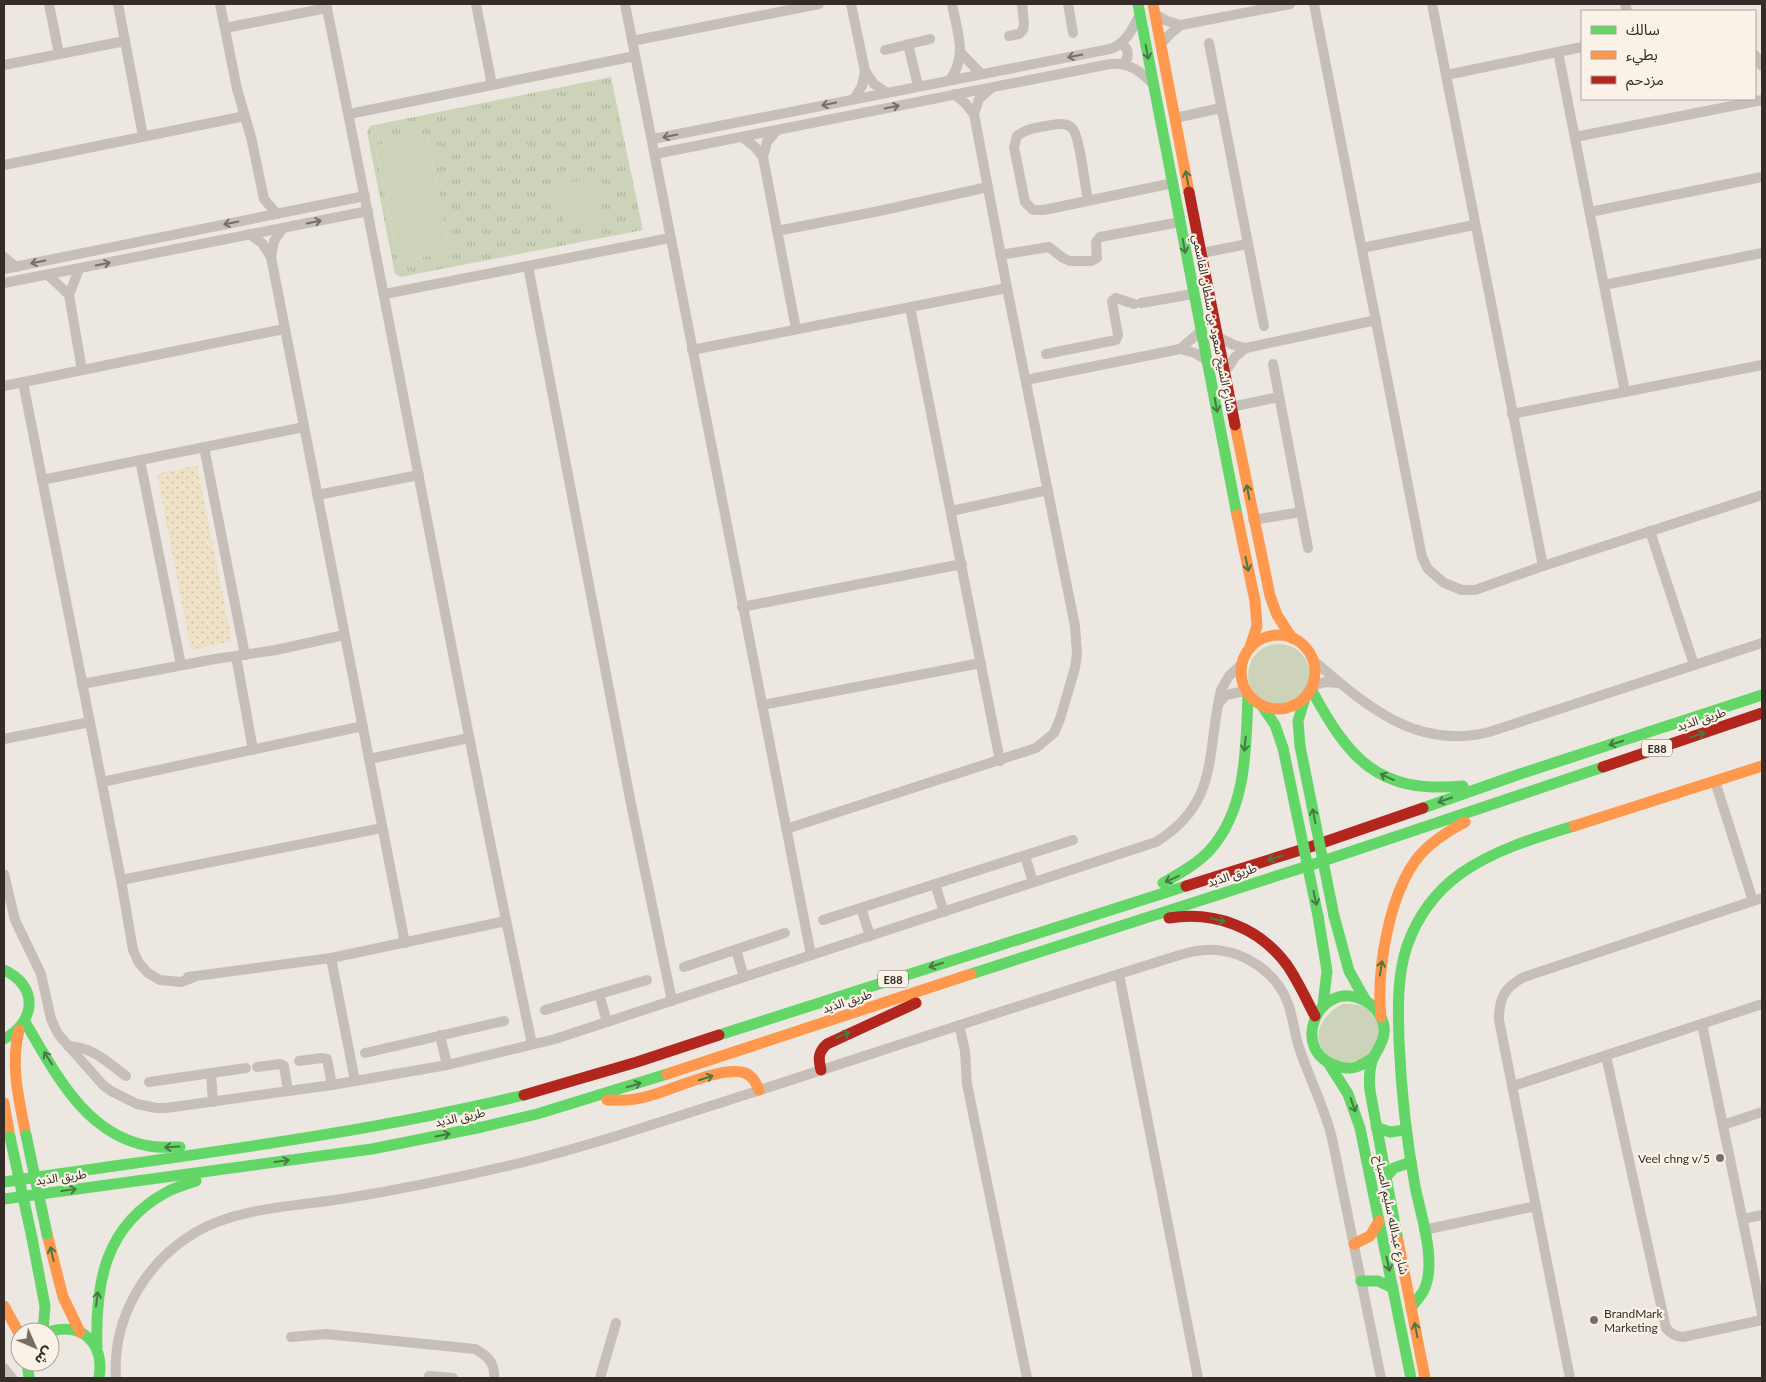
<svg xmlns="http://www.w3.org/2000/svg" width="1766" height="1382" font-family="Lato,'Noto Sans Arabic',sans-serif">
  <defs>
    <pattern id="sand-dots" width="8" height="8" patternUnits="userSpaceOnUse" patternTransform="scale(1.25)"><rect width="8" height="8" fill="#eee1c5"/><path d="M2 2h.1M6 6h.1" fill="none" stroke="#cdc1a9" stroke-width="1.8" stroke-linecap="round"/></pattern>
    <pattern id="park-tufts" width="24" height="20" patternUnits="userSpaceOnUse" patternTransform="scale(1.25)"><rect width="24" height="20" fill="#ccd3b9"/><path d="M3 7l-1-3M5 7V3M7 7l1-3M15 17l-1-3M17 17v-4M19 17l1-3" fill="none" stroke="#b0b59f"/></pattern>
  </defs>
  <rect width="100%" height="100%" fill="#ece7e0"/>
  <!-- green -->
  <g fill="#ccd3b9">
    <path d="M427,134l23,118 -52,10 -23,-118z"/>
    <path d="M627,170l9,42 -71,16 -9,-42z"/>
    <circle cx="1279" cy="675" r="31"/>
    <path d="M1343,1004c23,-1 28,6 38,25l-10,28 -29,7c-5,-3 -13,-7 -17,-11 -16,-19 0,-41 18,-49z"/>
  </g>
  <!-- sand -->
  <path fill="url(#sand-dots)" d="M197,465l35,176 -41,9 -34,-176z"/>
  <!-- park -->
  <path fill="url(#park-tufts)" fill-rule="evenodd" d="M611,77l32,153 -243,47 -5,-3 -28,-142 3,-6zM427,134l23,118 -52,10 -23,-117zM593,178l9,41 -37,8 -9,-41z"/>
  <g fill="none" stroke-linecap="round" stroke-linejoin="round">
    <!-- street -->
    <g stroke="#c6bfb8" stroke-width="10">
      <path d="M49,4l10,50"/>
      <path d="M118,4l25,132"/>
      <path d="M220,4l17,85 14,48 13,62 13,15"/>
      <path d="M326,4c71,346 132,694 206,1040"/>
      <path d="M476,4l16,81"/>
      <path d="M625,4c63,317 124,634 186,951"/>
      <path d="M851,4l14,67 -3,15 -8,13"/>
      <path d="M1068,4l5,29"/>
      <path d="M1314,4l108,553 6,12 16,14 18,7h13l68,-24 219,-71"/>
      <path d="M1432,4l111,562"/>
      <path d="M1625,4l2,7"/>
      <path d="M1155,14l12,7 14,4"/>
      <path d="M225,28l102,-20"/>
      <path d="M1009,36l10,-2 4,-4 1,-6 -2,-20"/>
      <path d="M632,41l187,-37"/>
      <path d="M1209,43l55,283"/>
      <path d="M908,44l10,42"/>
      <path d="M1121,44c9,5 9,14 1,20"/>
      <path d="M1161,44l9,-10 11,-9 109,-21"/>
      <path d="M885,50l45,-11"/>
      <path d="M1558,52l67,340"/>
      <path d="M961,53l20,21"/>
      <path d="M1755,55l7,11"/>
      <path d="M4,65l121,-24"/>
      <path d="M865,71l9,13 13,9"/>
      <path d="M1446,75l136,-28"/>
      <path d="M950,80c18,-25 7,-48 2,-76"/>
      <path d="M349,114l286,-58"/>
      <path d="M974,114l5,-15 11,-10"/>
      <path d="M1175,118l46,-10"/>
      <path d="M777,130l-10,12 -4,15 33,172"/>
      <path d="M742,137l12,9 9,11"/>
      <path d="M1575,137l187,-37"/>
      <path d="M653,139l457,-90c16,-5 23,-21 30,-35"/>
      <path d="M655,154l455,-90c19,-2 30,7 43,20"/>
      <path d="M4,165l241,-49"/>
      <path d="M1088,201c-3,-13 -8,-66 -16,-73 -7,-7 -18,-3 -26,-2 -10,2 -21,3 -29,10l-3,11 11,55 8,8h11l129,-27"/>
      <path d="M1590,212l172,-35"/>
      <path d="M777,231l102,-20 109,-24"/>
      <path d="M249,234l13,9 9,14 134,686"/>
      <path d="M1362,248l112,-23"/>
      <path d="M1202,253l46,-9"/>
      <path d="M1000,255l49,-8 14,11 7,3h21l6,-3 -1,-16 4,-5 80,-15"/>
      <path d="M4,257l12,10"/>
      <path d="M271,257l3,-16 9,-13"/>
      <path d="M528,266l103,538 41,197"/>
      <path d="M4,269l361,-73"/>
      <path d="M79,269l-10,26 13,75"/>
      <path d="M48,275l21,20"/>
      <path d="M4,283l364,-72"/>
      <path d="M1604,285l158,-32"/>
      <path d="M385,294l285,-56"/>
      <path d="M1141,303l52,-9"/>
      <path d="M910,307l90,454"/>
      <path d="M1218,337l16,8 12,3"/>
      <path d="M1180,349l21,-18"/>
      <path d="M692,350l315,-62"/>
      <path d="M1046,354l70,-14 2,-5 -6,-34 4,-3 18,6"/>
      <path d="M1273,364l35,184"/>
      <path d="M1225,372l10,-15 11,-9 130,-28"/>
      <path d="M1026,380l154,-31 15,4 13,8"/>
      <path d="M23,382l98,498 12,70 6,13 9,10 12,7 21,2 13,-5"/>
      <path d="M4,386l280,-57"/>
      <path d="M1231,407l48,-10"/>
      <path d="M1512,414l250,-49"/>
      <path d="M204,447l41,208"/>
      <path d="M140,460l41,205"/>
      <path d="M42,480l262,-53"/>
      <path d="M317,495l102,-20"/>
      <path d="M951,511l97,-21"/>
      <path d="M1253,520l48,-8"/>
      <path d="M1650,531l44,134"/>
      <path d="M742,607l220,-43"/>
      <path d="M236,656l17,94"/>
      <path d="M1313,660c51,44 103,91 176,72l273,-89"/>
      <path d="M82,684l133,-25 61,-9 68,-15"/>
      <path d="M1312,686l13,-4 14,1"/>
      <path d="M1219,703l7,-8 19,-4"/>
      <path d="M762,705l219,-42"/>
      <path d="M4,739l86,-17"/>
      <path d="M369,759l100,-21"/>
      <path d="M1715,781l38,120"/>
      <path d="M102,782l261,-56"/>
      <path d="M786,829l250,-81 18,-15 6,-14 15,-51 2,-14 -2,-28 -68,-338 -33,-174 -9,-11 -11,-9"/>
      <path d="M1025,856l8,26"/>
      <path d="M4,874l11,46 26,54 10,45 7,15 45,51 8,6 26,13 19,4h10l166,-23 115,-20 108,-26 601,-197c64,-39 50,-89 65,-152l8,-14 12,-11"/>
      <path d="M121,880l261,-52"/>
      <path d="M935,884l9,28"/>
      <path d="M861,908l9,28"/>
      <path d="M823,920l250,-80"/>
      <path d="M736,950l8,27"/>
      <path d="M331,958l24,123"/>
      <path d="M684,967l101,-34"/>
      <path d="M1119,974l79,404"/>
      <path d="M188,977l143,-19 175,-37"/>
      <path d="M599,994l8,28"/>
      <path d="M545,1010l102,-30"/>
      <path d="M1702,1024l60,290"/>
      <path d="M959,1025l6,26 2,33 60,294"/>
      <path d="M440,1035l7,30"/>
      <path d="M68,1046c25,1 39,16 58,30"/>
      <path d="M365,1053l139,-32"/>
      <path d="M1606,1056l60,272c5,6 9,8 17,9l79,-17"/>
      <path d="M299,1061l23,-3 5,1 5,26"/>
      <path d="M257,1067l23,-3 4,2 4,25"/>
      <path d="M211,1073l2,29"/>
      <path d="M149,1082l97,-14"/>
      <path d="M1513,1086l249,-82"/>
      <path d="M1723,1125l39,-13"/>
      <path d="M1743,1219l19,-4"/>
      <path d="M1424,1230l112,-24"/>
      <path d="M291,1337l35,-3 149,15c13,7 20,14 19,29"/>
      <path d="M4,1368l8,10"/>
      <path d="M116,1378c-4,-59 29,-116 80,-146 40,-24 100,-26 146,-33 60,-10 119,-22 178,-36 80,-20 159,-47 237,-72 142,-46 284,-93 426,-137 11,-3 22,-5 34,-4 30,3 59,23 70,51 7,17 7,35 14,52 10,29 24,56 31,85l49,240"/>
      <path d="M429,1378v-2l24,2"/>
      <path d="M600,1378l16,-55"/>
      <path d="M1570,1378l-71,-358c0,-22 5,-32 25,-43l238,-79"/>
    </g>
    <!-- fast -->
    <g stroke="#63d668" stroke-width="11">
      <path d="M1138,4l99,511"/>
      <path d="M1311,689c38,70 66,105 152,97"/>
      <path d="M1262,706l13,19 8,23"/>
      <path d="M1300,746l-2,-25 7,-23"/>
      <path d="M1423,808l97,-34 242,-79"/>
      <path d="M1163,883c17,-10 34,-19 47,-33 37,-41 36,-103 38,-155"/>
      <path d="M1318,916l9,55 -4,34"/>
      <path d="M1334,916l15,55 17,30"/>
      <path d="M4,970c35,16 32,52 0,69"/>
      <path d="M971,974l346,-111 286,-96"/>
      <path d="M25,1022c30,50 60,113 124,124 10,2 21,1 31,1"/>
      <path d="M719,1035l467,-149"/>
      <path d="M1373,1058c-5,3 -11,7 -17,9 -7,2 -16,1 -22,-2 -43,-16 -17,-82 25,-67 13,5 22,14 25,28 2,14 -7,23 -12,35 -3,10 -3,20 -2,30l28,150"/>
      <path d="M1329,1064l19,30 12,34 51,250"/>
      <path d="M1376,1127l14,5 15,-2"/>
      <path d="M1385,1178l9,-10 17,-6"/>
      <path d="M4,1182c174,-26 349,-46 520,-87"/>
      <path d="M4,1199l368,-50 110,-22 55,-13 130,-40"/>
      <path d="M32,1238l13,68 -2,26"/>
      <path d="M1361,1281h17l15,7"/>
      <path d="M1411,1308c4,-6 10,-12 13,-18 13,-28 -3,-74 -9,-104 -9,-49 -14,-97 -16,-146 -1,-31 -2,-64 8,-94 10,-28 28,-54 53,-72 34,-24 74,-36 114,-48"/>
      <path d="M48,1332c34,-11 57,11 51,46"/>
      <path d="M97,1347c-2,-64 8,-122 70,-155 9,-5 20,-8 29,-11"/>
      <path d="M27,1362l2,16"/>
    </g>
    <!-- slow -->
    <g stroke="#ff974d" stroke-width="11">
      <path d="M1153,4l36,188"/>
      <path d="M1235,425l35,171 7,19 15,23"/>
      <path d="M1237,515l18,86 2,25 -7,21"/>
      <circle cx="1278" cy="672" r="37"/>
      <path d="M1574,826l188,-60"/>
      <path d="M1381,1017c-5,-46 8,-124 38,-161 13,-15 29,-25 46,-34"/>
      <path d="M19,1030c-9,36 0,70 7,105"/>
      <path d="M667,1074l304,-100"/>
      <path d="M607,1100c14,1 28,0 42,-4 23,-6 74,-31 96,-23 8,3 11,10 14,17"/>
      <path d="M4,1103l6,34"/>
      <path d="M47,1234l16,63 17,35"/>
      <path d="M1398,1241l27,137"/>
      <path d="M1354,1244l16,-8 9,-15"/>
      <path d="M4,1306l16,29"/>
    </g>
    <!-- jam -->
    <g stroke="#b3261e" stroke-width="11">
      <path d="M1189,192l46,233"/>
      <path d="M1603,767l159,-54"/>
      <path d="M1186,886l124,-39 113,-39"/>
      <path d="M1169,918c46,-7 90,9 118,47 11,16 19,34 28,51"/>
      <path d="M821,1070c-3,-11 -3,-18 6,-26l89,-41"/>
      <path d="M524,1095l113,-33 82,-27"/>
    </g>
    <!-- fast-bridge -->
    <g stroke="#63d668" stroke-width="11">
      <path d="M1300,746l34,170"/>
      <path d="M1283,748l35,168"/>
      <path d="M26,1135l21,99"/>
      <path d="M10,1137l22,101"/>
    </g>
  </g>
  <!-- one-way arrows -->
  <defs><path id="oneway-shaft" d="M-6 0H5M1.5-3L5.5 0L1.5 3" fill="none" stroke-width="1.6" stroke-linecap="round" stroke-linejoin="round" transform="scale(1.25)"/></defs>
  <g stroke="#4a7844">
    <use href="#oneway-shaft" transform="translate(1147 52) rotate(79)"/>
    <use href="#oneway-shaft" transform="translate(1187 178) rotate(-101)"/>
    <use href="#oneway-shaft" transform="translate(1184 246) rotate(80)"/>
    <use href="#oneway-shaft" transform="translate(1216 405) rotate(79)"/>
    <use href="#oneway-shaft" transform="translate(1248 492) rotate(-101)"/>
    <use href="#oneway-shaft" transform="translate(1247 564) rotate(78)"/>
    <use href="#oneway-shaft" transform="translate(1698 735) rotate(-18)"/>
    <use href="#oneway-shaft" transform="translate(1616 743) rotate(162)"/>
    <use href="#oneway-shaft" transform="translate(1245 744) rotate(96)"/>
    <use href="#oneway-shaft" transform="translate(1387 777) rotate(-155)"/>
    <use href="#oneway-shaft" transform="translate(1445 800) rotate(161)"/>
    <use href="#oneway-shaft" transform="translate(1314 816) rotate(-101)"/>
    <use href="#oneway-shaft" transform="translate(1275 858) rotate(163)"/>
    <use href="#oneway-shaft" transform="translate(1172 879) rotate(156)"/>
    <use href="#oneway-shaft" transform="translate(1315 898) rotate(78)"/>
    <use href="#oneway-shaft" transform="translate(1218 920) rotate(13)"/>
    <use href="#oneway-shaft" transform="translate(936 965) rotate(162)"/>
    <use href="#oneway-shaft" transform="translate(1381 968) rotate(-81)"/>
    <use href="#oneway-shaft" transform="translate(843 1035) rotate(-24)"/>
    <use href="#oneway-shaft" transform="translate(48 1058) rotate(-122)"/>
    <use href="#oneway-shaft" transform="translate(706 1078) rotate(-18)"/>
    <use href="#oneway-shaft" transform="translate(634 1085) rotate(-17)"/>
    <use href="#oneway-shaft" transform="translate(1353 1105) rotate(71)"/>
    <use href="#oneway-shaft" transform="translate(443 1135) rotate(-12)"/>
    <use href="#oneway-shaft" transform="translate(172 1147) rotate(177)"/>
    <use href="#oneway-shaft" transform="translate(282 1161) rotate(-8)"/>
    <use href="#oneway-shaft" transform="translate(69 1190) rotate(-8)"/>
    <use href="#oneway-shaft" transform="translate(52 1254) rotate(-103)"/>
    <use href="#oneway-shaft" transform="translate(1388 1264) rotate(78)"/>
    <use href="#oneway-shaft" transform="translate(97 1299) rotate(-82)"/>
    <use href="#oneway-shaft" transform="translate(1416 1330) rotate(-101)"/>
  </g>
  <g stroke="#776e68">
    <use href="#oneway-shaft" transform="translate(1075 56) rotate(169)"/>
    <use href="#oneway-shaft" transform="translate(829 104) rotate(169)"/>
    <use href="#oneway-shaft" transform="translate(892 107) rotate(-12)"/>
    <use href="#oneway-shaft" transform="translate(670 136) rotate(169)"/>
    <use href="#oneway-shaft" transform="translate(314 222) rotate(-11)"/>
    <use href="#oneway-shaft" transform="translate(231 223) rotate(169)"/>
    <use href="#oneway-shaft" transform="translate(38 262) rotate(168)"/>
    <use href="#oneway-shaft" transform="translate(103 264) rotate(-12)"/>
  </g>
  <!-- markers -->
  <g fill="#766d68" stroke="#faf2e6" stroke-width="2">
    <circle cx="1720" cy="1158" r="5"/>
    <circle cx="1594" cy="1320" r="5"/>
  </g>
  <g text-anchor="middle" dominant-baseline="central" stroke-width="4.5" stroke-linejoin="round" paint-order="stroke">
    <!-- shield labels -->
    <g fill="#faf2e6" stroke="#716760" stroke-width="1">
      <rect x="1642" y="739.5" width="30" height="17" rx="4"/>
      <rect x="878" y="970.5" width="30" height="17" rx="4"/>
    </g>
    <g font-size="11" font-weight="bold" fill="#362c27">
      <text x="1657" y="748">E88</text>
      <text x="893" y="979">E88</text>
    </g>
    <!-- street labels -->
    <g font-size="12" fill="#362c27" stroke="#faf2e6">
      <text transform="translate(1214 323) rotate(79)">شارع الشيخ سعود بن سلطان القاسمي</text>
      <text transform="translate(1701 719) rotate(-18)">طريق الذيد</text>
      <text transform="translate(1232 875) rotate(-18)">طريق الذيد</text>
      <text transform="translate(847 1001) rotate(-18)">طريق الذيد</text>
      <text transform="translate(460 1117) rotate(-12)">طريق الذيد</text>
      <text transform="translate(61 1177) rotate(-8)">طريق الذيد</text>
      <text transform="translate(1392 1215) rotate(78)">شارع عبدالله سليم الصباح</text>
    </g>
    <!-- poi labels -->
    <g font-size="12" fill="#362c27" stroke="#faf2e6" text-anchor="end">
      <text x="1710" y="1158">Veel chng v/5</text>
      <text x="1604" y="1313" text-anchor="start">BrandMark<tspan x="1604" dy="14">Marketing</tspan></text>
    </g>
  </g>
  <!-- border -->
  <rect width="1766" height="1382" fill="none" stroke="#362c27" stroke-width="10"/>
  <!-- legend -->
  <rect x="1581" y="10" width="175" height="90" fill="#faf2e6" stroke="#aca39a"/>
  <rect x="1591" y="26" width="25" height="8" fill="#63d668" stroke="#aca39a"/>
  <text x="1626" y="35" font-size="15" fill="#362c27">سالك</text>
  <rect x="1591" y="51" width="25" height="8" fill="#ff974d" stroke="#aca39a"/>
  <text x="1626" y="60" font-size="15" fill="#362c27">بطيء</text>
  <rect x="1591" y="76" width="25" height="8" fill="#b3261e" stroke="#aca39a"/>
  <text x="1626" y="85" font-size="15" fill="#362c27">مزدحم</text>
  <!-- north arrow -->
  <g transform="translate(35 1347) rotate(135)"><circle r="24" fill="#faf2e6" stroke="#aca39a"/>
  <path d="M0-4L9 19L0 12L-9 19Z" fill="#766d68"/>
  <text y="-8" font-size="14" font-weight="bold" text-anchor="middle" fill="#362c27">ش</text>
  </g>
</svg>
